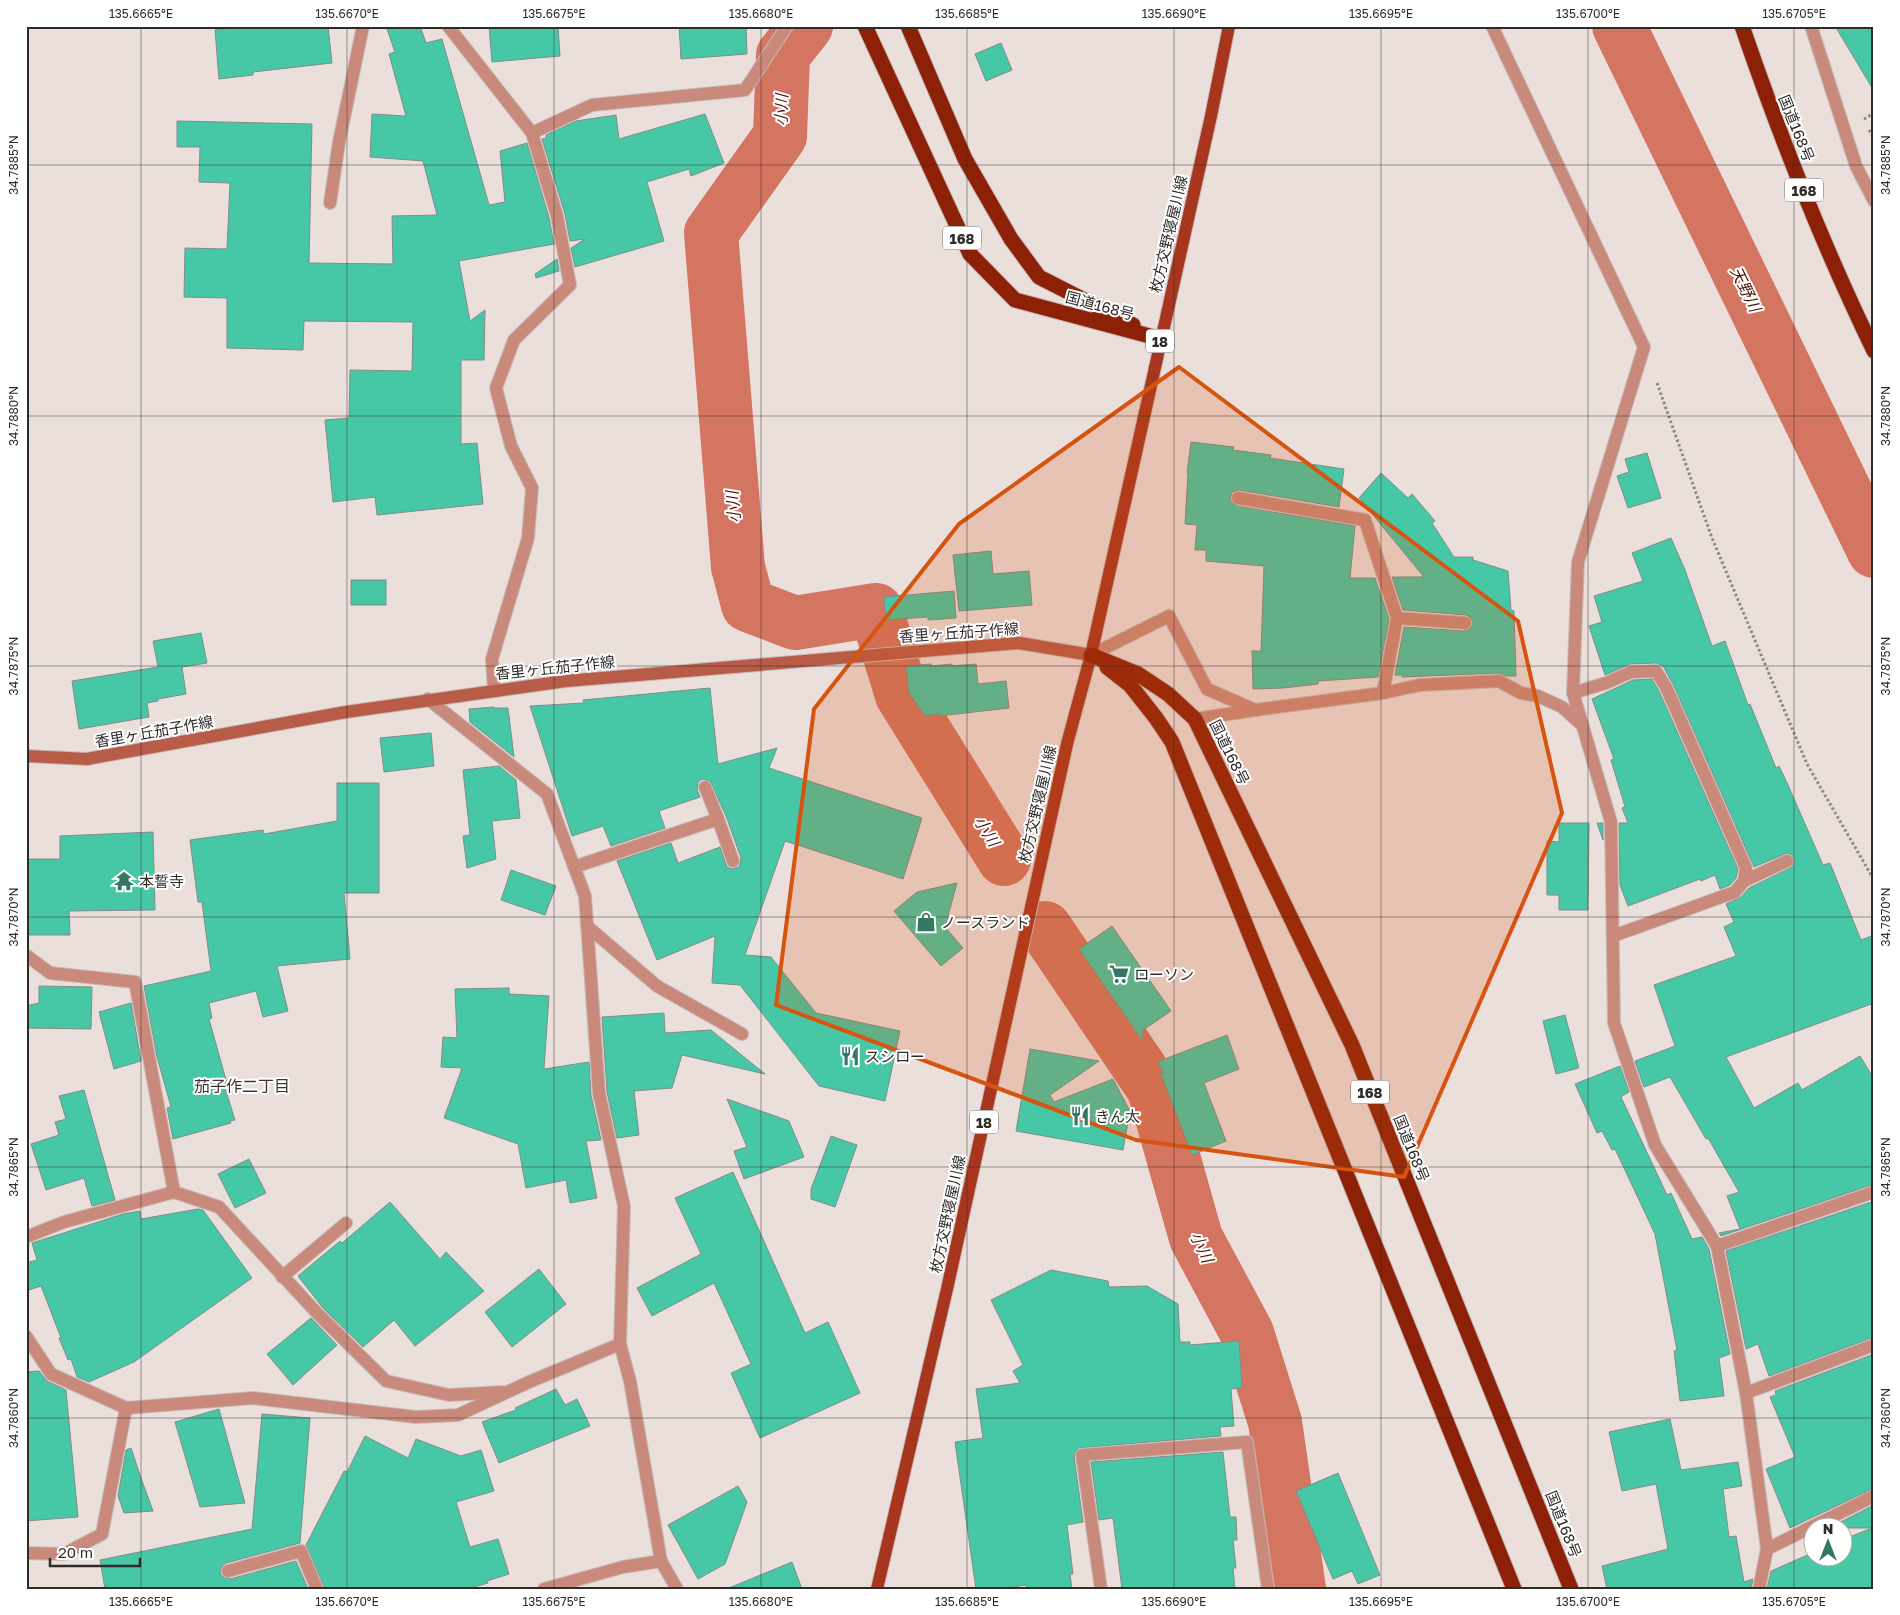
<svg xmlns="http://www.w3.org/2000/svg" width="1900" height="1615" font-family="'Golos Text','Noto Sans JP',sans-serif">
  <rect width="100%" height="100%" fill="#ebdfdc"/>
  <g fill="none" stroke-linecap="round" stroke-linejoin="round">
    <!-- river -->
    <g stroke="#d37560" stroke-width="54">
      <path d="M806,26l-23,29 -3,81 -69,97 27,334 10,38 47,18 81,-13 26,85 102,164"/>
      <path d="M1619,26l255,525"/>
      <path d="M1045,928l109,161 42,149 51,95 28,89 24,167"/>
    </g>
  </g>
  <!-- building -->
  <g fill="#46c7a6" stroke="#828c89">
    <path d="M246,26h82l4,37 -79,9v3l-34,4 -4,-49z"/>
    <path d="M386,26h34l6,17 16,-4 47,166 16,-3 -5,-51 27,-8 22,75 5,26 -95,17 11,60 15,-11 -1,50h-23v84l16,-1 6,61 -106,11 -2,-18 -42,5 -8,-82 24,-2 1,-48 62,1 1,-49 -109,-1 -1,29 -76,-2v-50l-43,-1 1,-49 42,1 3,-66 -31,-1 1,-35h-23v-26l135,3 -3,139 84,1 -1,-48 45,-1 -14,-54 -53,-4 2,-43 34,2 -17,-62 6,-2z"/>
    <path d="M489,26h69l2,30 -68,6z"/>
    <path d="M679,26h67l1,28 -66,5z"/>
    <path d="M1835,26h39v65z"/>
    <path d="M1001,43l11,27 -26,11 -11,-27z"/>
    <path d="M705,114l19,49 -33,13 -2,-7 -42,13 17,59 -89,26 -4,-19 14,-9 -15,2 -5,-27 -23,-75 4,-1v-3l30,-14 40,-6 3,24z"/>
    <path d="M557,259l2,12 -23,7 -1,-4z"/>
    <path d="M1191,442l43,5 -1,3 38,5 -1,3 74,11 -5,38 -100,-17 -7,2 -2,8 7,6 118,20 -5,52h25l14,41 -11,58 -60,4v3l-35,4 -30,1 -1,-38h9l3,-85 -58,-5v-11h-11l2,-25 -12,-1 3,-51h-1z"/>
    <path d="M1647,453l14,45 -33,10 -11,-32 12,-4 -4,-13z"/>
    <path d="M1381,473l27,25 4,-4 23,27 -3,2 22,34h19v3l35,11 3,39 3,1 2,65h-10l-7,-3 -97,4v-2h-7l9,-48 60,4 7,-3 2,-5 -3,-6 -4,-2 -63,-5 -11,-33h32l-65,-79z"/>
    <path d="M1671,538l14,32 27,76 13,-5 23,64 2,-1 26,64 3,-2 9,19 35,80 7,-2 31,77 13,-5v68l-148,54 28,51 44,-25 4,7 58,-34 14,23v105l-153,52 -2,-3 21,-4 -13,-33 12,-4 -31,-54 -2,1 -36,-62 -26,10 -9,-26 40,-15 -21,-61 82,-29 -12,-29 10,-5 -8,-18 15,-7 8,-9 41,-20 5,-7 -3,-6 -5,-2 -33,14 -81,-183 -10,-18 -7,-3 -26,1 -25,11 -16,-49 13,-4 -8,-26 49,-15 -11,-28z"/>
    <path d="M991,551l2,23 36,-3 3,34 -73,6 -6,-56z"/>
    <rect x="351" y="580" width="35" height="25"/>
    <path d="M954,591l2,27 -28,2v-3l-42,3 -2,-23z"/>
    <path d="M201,633l6,30 -25,4 4,27 -28,5v2l-11,2 2,14 -70,12 -7,-48 86,-14 -5,-26z"/>
    <path d="M931,664v2l21,-2v2l24,-2 2,20 28,-3 3,27 -70,8v-2l-14,2 -16,-23 -3,-27z"/>
    <path d="M1652,679l7,12 79,178 -2,9 -6,7 -10,4 -5,-14 -14,6 -1,-2 -72,27 -8,-21 -1,-62h9l-6,-15 3,-1 -14,-47 3,-1 -22,-60 41,-19z"/>
    <path d="M710,688l8,76 59,-16 -8,20 153,50 -19,61 -118,-38 -40,114 26,2 45,56 84,18 -15,70 -66,-15 -79,-101 -28,-2 3,-47 -58,24 -40,-99 54,-18 7,20 42,-16 7,20 5,2 7,-2 2,-9 -15,-42 -16,-35 -8,-2 -4,3 -1,8 3,7 -41,14 6,17 -54,18 -8,-20 -31,10 -42,-130 54,-3 -1,-3z"/>
    <path d="M494,707v1h14l6,49 -44,-35 -1,-13z"/>
    <path d="M431,733l3,33 -50,6 -4,-34z"/>
    <path d="M499,766l17,14 4,38 -28,3 4,38 -29,9 -4,-32 7,-1 -7,-65z"/>
    <path d="M337,783h42v110h-35l6,66 -73,7 11,45 -25,6 -7,-26 -47,12 3,15 -3,1 19,68 -3,1 10,32 -5,1 1,2 -58,16 -6,-31 4,-1 -14,-50 -13,-71 67,-15 -9,-69h-4l-8,-62 73,-10 1,4 73,-13z"/>
    <path d="M1559,823h30l-1,87h-29v-15h-12v-54l12,1z"/>
    <path d="M1597,823h6v17z"/>
    <path d="M153,832l2,78 -86,1 1,24h-44v-76h34v-23z"/>
    <path d="M511,870l45,16 -11,29 -44,-15z"/>
    <path d="M957,883l-12,44 18,21 -22,18 -47,-55 23,-19z"/>
    <path d="M1112,926l59,85 -28,19 -1,10 -63,-91z"/>
    <path d="M39,986l53,1 -1,42 -65,-1v-22l13,-3z"/>
    <path d="M509,988v6l40,2 -5,73 45,-7 2,33 10,45 -15,1 11,57 -27,5 -4,-23 -40,8 -8,-44 -74,-26 18,-50 -21,-1 2,-30 14,1 -2,-49z"/>
    <path d="M131,1003l10,58 -27,8 -15,-57z"/>
    <path d="M664,1013l1,20 46,-3 54,44 -83,-19 -10,33 -38,3 5,44 -22,3 -10,-46 -5,-75z"/>
    <path d="M1565,1015l14,53 -23,6 -13,-53z"/>
    <path d="M1227,1035l12,34 -35,14 22,58 -34,14 -32,-83 4,1 -7,-11z"/>
    <path d="M1030,1049l69,12 -49,34 4,7 59,-23 17,32 -7,39 -107,-19z"/>
    <path d="M1620,1066l9,26 -8,5 46,98 4,-2 21,46 10,-2 7,12 21,105 -11,4 5,38 -44,5 -6,-50 3,-1 -22,-116 -40,-85 -3,1 -10,-19 -5,2 -22,-49z"/>
    <path d="M84,1090l31,110 -23,6 -8,-28 -38,12 -15,-46 28,-9 -4,-13 11,-3 -7,-23z"/>
    <path d="M727,1099l62,22 15,36 -60,22 -10,-28 13,-4z"/>
    <path d="M831,1136l26,9 -22,62 -24,-8v-10z"/>
    <path d="M249,1159l17,34 -31,15 -17,-34z"/>
    <path d="M733,1172l72,161 23,-11 32,71 -100,45 -29,-65 20,-9 -37,-81 -62,33 -15,-28 64,-34 -26,-56z"/>
    <path d="M1874,1201v136l-105,39 -11,-32 -12,5 -20,-98z"/>
    <path d="M390,1202l50,57 6,-7 38,39 -69,55 -21,-26 -31,27 -40,-39 -25,-32 42,-35 2,2z"/>
    <path d="M198,1209l5,1 49,68 -118,84 -45,20 -12,-5 -6,-18 -3,1 -9,-22h2l-20,-52 -15,5v-28l11,-3 -5,-17 91,-29 17,-3 1,8z"/>
    <path d="M539,1269l27,35 -54,43 -27,-35z"/>
    <path d="M1051,1270l57,11 1,6 38,-1 31,18 2,38h10v3l49,-4 3,47 -11,1 3,37 -14,1 1,9 -143,12 -4,8 9,66 -16,3 6,49h-3l2,15h-45l-1,-4 -25,4h-25l-21,-147 28,-4 -7,-49 44,-6 -7,-12 10,-6 -32,-65z"/>
    <path d="M311,1318l26,27 -44,40 -26,-31z"/>
    <path d="M1874,1354v134l-84,40 -24,-59 29,-12 -25,-60 6,-2 -1,-4z"/>
    <path d="M39,1371l8,10 19,9 12,127 -52,4v-149z"/>
    <path d="M556,1389l9,16 12,-6 13,27 -91,37 -17,-41 34,-12 -1,-2z"/>
    <path d="M219,1409l26,94 -45,4 -25,-85z"/>
    <path d="M262,1414l48,4 -10,125 -74,20 -4,3 -2,7 3,4 7,2 66,-18 12,28h-203l-5,-29 152,-31z"/>
    <path d="M1670,1419l11,51 57,-8 4,24 -19,3 6,48 7,-1 8,46 9,-3 -2,10h-144l-5,-23 66,-17 -12,-65 -34,7 -13,-59z"/>
    <path d="M365,1436l43,22 8,-19 45,17 20,-6 13,41 -38,11 14,45 28,-8 11,35 -22,7 1,2 -21,6h-142l-19,-44 38,-74 3,1z"/>
    <path d="M131,1448l10,30 12,33 -29,2 -6,-17 8,-46z"/>
    <path d="M1223,1452l7,65h6l1,23h-4l3,28h-3l2,21h-113l-9,-71 -14,2 -8,-58z"/>
    <path d="M1338,1473l42,102 -22,9 -6,-13 -19,8 -37,-88z"/>
    <path d="M738,1486l9,16 -22,62 -27,15 -30,-54z"/>
    <path d="M1874,1505v84h-107l4,-18 41,-18v5h30v-18l30,-12h-43z"/>
    <path d="M792,1562l10,27h-73v-1z"/>
  </g>
  <g fill="none" stroke-linecap="round" stroke-linejoin="round">
    <defs>
      <g id="lane">
        <path d="M1397,618l68,5"/>
        <path d="M1744,881l43,-20"/>
        <path d="M282,1277l64,-54"/>
      </g>
      <g id="street">
        <path d="M448,26l84,107"/>
        <path d="M1492,26l152,321 -66,215 -5,131 38,129 3,201 41,122 62,101 29,147 21,156 -8,40"/>
        <path d="M1811,26l45,140 18,35"/>
        <path d="M330,203l9,-61 24,-116"/>
        <path d="M1091,655l78,-39 38,73 48,21 128,-17 14,-75 -32,-98 -127,-22"/>
        <path d="M494,690l-2,-31 36,-121 4,-50 -21,-42 -15,-58 18,-48 56,-55 -13,-69 -25,-83 60,-28 153,-15 42,-64"/>
        <path d="M1383,693l37,-8 79,-4 22,12 17,3 24,11 20,18"/>
        <path d="M1573,693l33,-10 25,-11 25,-1 10,16 80,181 -2,13 -9,11 -122,44"/>
        <path d="M428,699l119,95 38,102 14,197 25,113 -4,138 10,37 31,180 16,28"/>
        <path d="M1195,719l60,-9"/>
        <path d="M705,787l13,32"/>
        <path d="M574,867l144,-48 15,42"/>
        <path d="M587,926l70,60 85,48"/>
        <path d="M26,955l24,18 85,9 39,210"/>
        <path d="M26,1237l38,-15 110,-30 45,15 98,106 69,68 63,14 53,-3"/>
        <path d="M1717,1246l157,-54"/>
        <path d="M26,1336l25,38 75,34 127,-10 163,19 42,-2 71,-33 91,-38"/>
        <path d="M1746,1393l128,-48"/>
        <path d="M1767,1549l107,-53"/>
        <path d="M26,1553l38,1 38,-20 24,-126"/>
        <path d="M228,1571l73,-20 16,38"/>
        <path d="M544,1589l79,-22 38,-6"/>
        <path d="M1101,1589l-19,-134 165,-13 21,147"/>
      </g>
      <path id="secondary" d="M26,756l61,3 259,-47 220,-31 453,-38 72,12"/>
      <path id="primary" d="M877,1589l70,-300 120,-545 24,-89 120,-539 18,-90"/>
      <g id="highway">
        <path d="M865,26l105,228 45,46 146,39"/>
        <path d="M908,26l57,133 46,80 28,38 94,48"/>
        <path d="M1742,26c38,111 81,220 132,325"/>
        <path d="M1091,655l47,19 30,20 27,25 157,326 219,544"/>
        <path d="M1107,667l23,18 26,33 16,24 342,847"/>
      </g>
    </defs>
    <!-- lane casing -->
    <use href="#lane" stroke="#c5bbb8" stroke-width="14"/>
    <!-- street casing -->
    <use href="#street" stroke="#c5bbb8" stroke-width="14"/>
    <!-- secondary casing -->
    <use href="#secondary" stroke="#c5bbb8" stroke-width="14"/>
    <!-- primary casing -->
    <use href="#primary" stroke="#c5bbb8" stroke-width="14"/>
    <!-- highway casing -->
    <use href="#highway" stroke="#c5bbb8" stroke-width="17"/>
    <!-- path -->
    <g stroke="#8e8683" stroke-width="3" stroke-dasharray="2.5 2.5" stroke-linecap="butt">
      <path d="M1864,119l10,-6"/>
      <path d="M1869,130l5,8"/>
      <path d="M1657,383l55,155 95,226 67,116"/>
    </g>
    <!-- lane -->
    <use href="#lane" stroke="#ca8a7b" stroke-width="12"/>
    <!-- street -->
    <use href="#street" stroke="#ca8a7b" stroke-width="12"/>
    <!-- secondary -->
    <use href="#secondary" stroke="#b85b47" stroke-width="12"/>
    <!-- primary -->
    <use href="#primary" stroke="#a8351d" stroke-width="12"/>
    <!-- highway -->
    <use href="#highway" stroke="#8c2108" stroke-width="15"/>
  </g>
  <!-- marked area -->
  <path fill="#d6540f" fill-opacity="0.2" stroke="#d6540f" stroke-width="4" stroke-linejoin="round" d="M1179,367l339,254 44,192 -158,364 -268,-37 -360,-135 38,-296 145,-185z"/>
  <!-- ticks -->
  <path fill="none" stroke="#2f2b29" stroke-width="1" stroke-opacity="0.45" d="M141,26v1563M347,26v1563M554,26v1563M761,26v1563M967,26v1563M1174,26v1563M1381,26v1563M1588,26v1563M1794,26v1563M26,165h1848M26,416h1848M26,666h1848M26,917h1848M26,1167h1848M26,1418h1848"/>
  <!-- icons -->
  <defs>
    <symbol id="temple-bare" viewBox="-9 -9 18 18"><path d="M0-6L5-2H3V0L6.5 2.5H4V6H1.5V3h-3V6H-4V2.5H-6.5L-3 0V-2H-5Z" fill="#367664" stroke="#fff" stroke-width="2.5" paint-order="stroke"/></symbol>
    <symbol id="shop-bare" viewBox="-9 -9 18 18"><path d="M-5-2.5h2.3a2.7 3.5 0 0 1 5.4 0H5L5.5 6h-11ZM-1.5-2.5h3a1.5 2.3 0 0 0-3 0Z" fill="#367664" stroke="#fff" stroke-width="2.5" paint-order="stroke"/></symbol>
    <symbol id="supermarket-bare" viewBox="-9 -9 18 18"><path d="M-6-5.5h2.5l.6 2H6L4.5 2H-2.5L-4.4-4H-6ZM-1.5 3.2a1.3 1.3 0 1 0 .1 0ZM3 3.2a1.3 1.3 0 1 0 .1 0Z" fill="#367664" stroke="#fff" stroke-width="2.5" paint-order="stroke"/></symbol>
    <symbol id="restaurant-bare" viewBox="-9 -9 18 18"><path d="M-5-6h1v4h1v-4h1v4h1v-4h1v5L-1.5 .5V6h-2V.5L-5-1ZM5-6V6H3V1.5H1.5Q1.5-4 5-6Z" fill="#367664" stroke="#fff" stroke-width="2.5" paint-order="stroke"/></symbol>
  </defs>
  <g fill-rule="evenodd">
    <use href="#temple-bare" x="110" y="867" width="28" height="28"/>
    <use href="#shop-bare" x="912" y="908" width="28" height="28"/>
    <use href="#supermarket-bare" x="1105" y="960" width="28" height="28"/>
    <use href="#restaurant-bare" x="836" y="1042" width="28" height="28"/>
    <use href="#restaurant-bare" x="1066" y="1102" width="28" height="28"/>
  </g>
  <g text-anchor="middle" dominant-baseline="central" stroke-width="4" stroke-linejoin="round" paint-order="stroke">
    <!-- shield labels -->
    <g fill="#fff" stroke="#6d6b69" stroke-width="1">
      <rect x="1785" y="178.5" width="38" height="23" rx="4"/>
      <rect x="943" y="226.5" width="38" height="23" rx="4"/>
      <rect x="1146" y="329.5" width="28" height="23" rx="4"/>
      <rect x="1351" y="1080.5" width="38" height="23" rx="4"/>
      <rect x="970" y="1110.5" width="28" height="23" rx="4"/>
    </g>
    <g font-size="14" font-weight="bold" fill="#2f2b29">
      <text x="1804" y="190">168</text>
      <text x="962" y="238">168</text>
      <text x="1160" y="341">18</text>
      <text x="1370" y="1092">168</text>
      <text x="984" y="1122">18</text>
    </g>
    <!-- street labels -->
    <g font-size="15" fill="#2f2b29" stroke="#fff">
      <text transform="translate(1797 128) rotate(68)">国道168号</text>
      <text transform="translate(1168 234) rotate(-77)">枚方交野寝屋川線</text>
      <text transform="translate(1100 305) rotate(15)">国道168号</text>
      <text transform="translate(959 632) rotate(-4)">香里ヶ丘茄子作線</text>
      <text transform="translate(555 667) rotate(-6)">香里ヶ丘茄子作線</text>
      <text transform="translate(154 731) rotate(-10)">香里ヶ丘茄子作線</text>
      <text transform="translate(1230 752) rotate(64)">国道168号</text>
      <text transform="translate(1037 804) rotate(-77)">枚方交野寝屋川線</text>
      <text transform="translate(1412 1148) rotate(68)">国道168号</text>
      <text transform="translate(947 1214) rotate(-78)">枚方交野寝屋川線</text>
      <text transform="translate(1564 1524) rotate(68)">国道168号</text>
    </g>
    <!-- poi labels -->
    <g font-size="15" fill="#2f2b29" stroke="#fff" text-anchor="start">
      <text x="139" y="881">本誓寺</text>
      <text x="941" y="922">ノースランド</text>
      <text x="1134" y="974">ローソン</text>
      <text x="865" y="1056">スシロー</text>
      <text x="1095" y="1116">きん太</text>
    </g>
    <!-- water labels -->
    <g font-size="16" font-style="italic" fill="#511609" stroke="#fff">
      <text transform="translate(781 110) rotate(-88)">小川</text>
      <text transform="translate(1746 289) rotate(64)">天野川</text>
      <text transform="translate(733 507) rotate(-95)">小川</text>
      <text transform="translate(987 831) rotate(58)">小川</text>
      <text transform="translate(1202 1247) rotate(65)">小川</text>
    </g>
    <!-- neighbourhood labels -->
    <g font-size="16" fill="#3e3432" stroke="#fff">
      <text x="242" y="1086">茄子作二丁目</text>
    </g>
  </g>
  <!-- border -->
  <rect width="1900" height="1615" fill="none" stroke="#ffffff" stroke-width="55"/>
  <!-- north arrow -->
  <g transform="translate(1828 1542)"><circle r="24" fill="#ffffff" stroke="#acaaa9"/>
  <path d="M0-4L9 19L0 12L-9 19Z" fill="#367664"/>
  <text y="-8" font-size="14" font-weight="bold" text-anchor="middle" fill="#2f2b29">N</text>
  </g>
  <!-- scale -->
  <path d="M50 1558v8h90v-8" fill="none" stroke="#2f2b29" stroke-width="2.5"/>
  <text x="58" y="1558" font-size="15" fill="#2f2b29" stroke="#ffffff" stroke-width="4" paint-order="stroke">20 m</text>
  <rect x="28" y="28" width="1844" height="1560" fill="none" stroke="#2f2b29" stroke-width="2"/>
  <g font-size="12" text-anchor="middle" fill="#2f2b29">
    <text x="141" y="18">135.6665°E</text>
    <text x="347" y="18">135.6670°E</text>
    <text x="554" y="18">135.6675°E</text>
    <text x="761" y="18">135.6680°E</text>
    <text x="967" y="18">135.6685°E</text>
    <text x="1174" y="18">135.6690°E</text>
    <text x="1381" y="18">135.6695°E</text>
    <text x="1588" y="18">135.6700°E</text>
    <text x="1794" y="18">135.6705°E</text>
    <text transform="translate(14 165) rotate(-90)" y="4">34.7885°N</text>
    <text transform="translate(1886 165) rotate(-90)" y="4">34.7885°N</text>
    <text transform="translate(14 416) rotate(-90)" y="4">34.7880°N</text>
    <text transform="translate(1886 416) rotate(-90)" y="4">34.7880°N</text>
    <text transform="translate(14 666) rotate(-90)" y="4">34.7875°N</text>
    <text transform="translate(1886 666) rotate(-90)" y="4">34.7875°N</text>
    <text transform="translate(14 917) rotate(-90)" y="4">34.7870°N</text>
    <text transform="translate(1886 917) rotate(-90)" y="4">34.7870°N</text>
    <text transform="translate(14 1167) rotate(-90)" y="4">34.7865°N</text>
    <text transform="translate(1886 1167) rotate(-90)" y="4">34.7865°N</text>
    <text transform="translate(14 1418) rotate(-90)" y="4">34.7860°N</text>
    <text transform="translate(1886 1418) rotate(-90)" y="4">34.7860°N</text>
    <text x="141" y="1606">135.6665°E</text>
    <text x="347" y="1606">135.6670°E</text>
    <text x="554" y="1606">135.6675°E</text>
    <text x="761" y="1606">135.6680°E</text>
    <text x="967" y="1606">135.6685°E</text>
    <text x="1174" y="1606">135.6690°E</text>
    <text x="1381" y="1606">135.6695°E</text>
    <text x="1588" y="1606">135.6700°E</text>
    <text x="1794" y="1606">135.6705°E</text>
  </g>
</svg>
